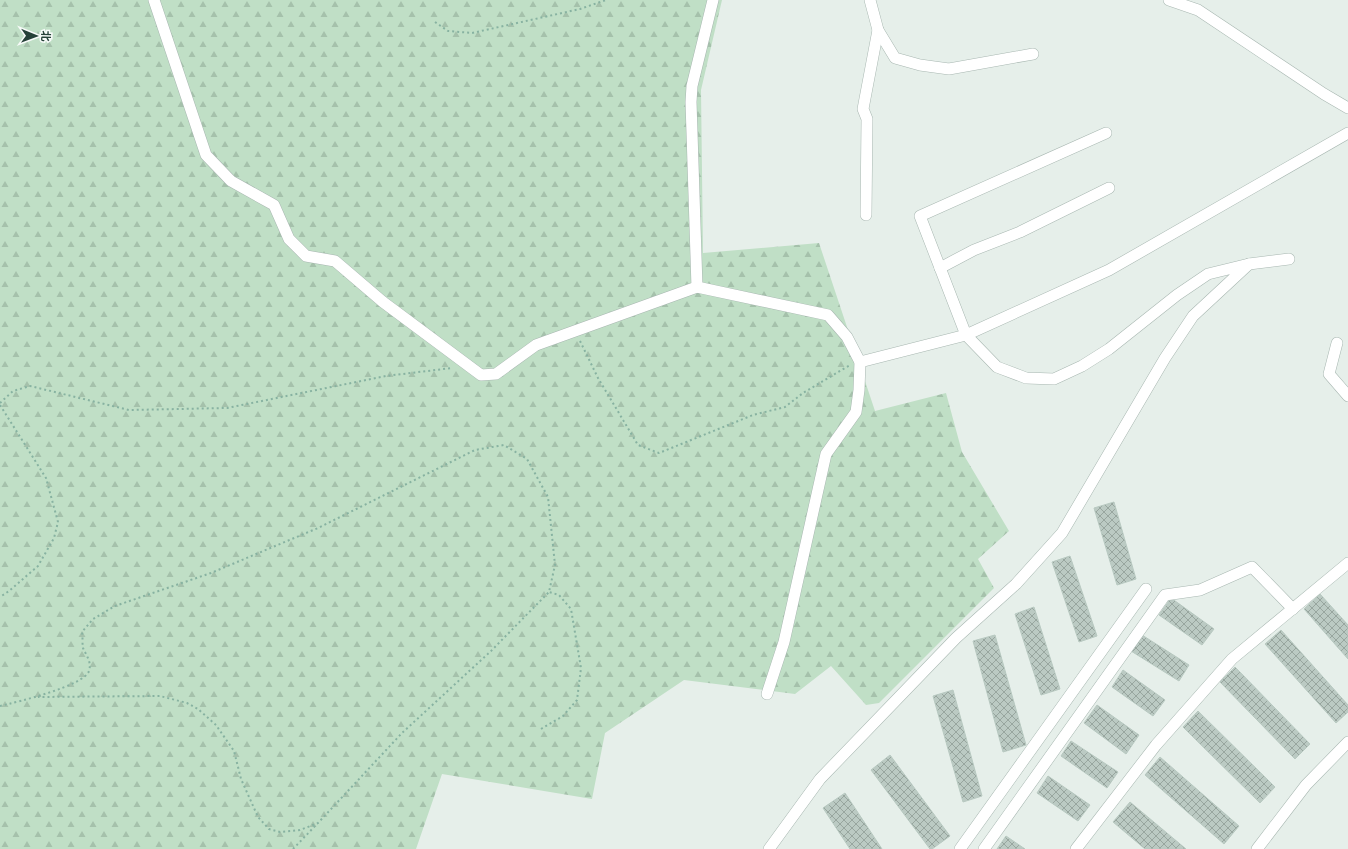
<svg xmlns="http://www.w3.org/2000/svg" width="1348" height="849" font-family="'Roboto Condensed','Noto Sans SC',sans-serif">
  <defs>
    <pattern id="forest-firs" width="22" height="20" patternUnits="userSpaceOnUse"><rect width="22" height="20" fill="#c0dfc6"/><path d="M5 1l3.5 6h-7zM16 11l3.5 6h-7z" fill="#a5c1ab"/></pattern>
    <pattern id="building-cross-hatch" width="8" height="8" patternUnits="userSpaceOnUse"><rect width="8" height="8" fill="#bbcac3"/><path d="M0 0l8 8M0 8l8-8" fill="none" stroke="#98a69f"/></pattern>
  </defs>
  <rect width="100%" height="100%" fill="#e6efea"/>
  <!-- forest -->
  <path fill="url(#forest-firs)" d="M0,0h722l-21,90 2,163 116,-10 56,168 71,-18 16,59 47,79 -31,28 16,29 -115,115 -13,2 -35,-39 -36,28 -111,-14 -79,53 -13,66 -150,-25 -26,75h-416z"/>
  <!-- building -->
  <g fill="url(#building-cross-hatch)" stroke="#b8c9c1">
    <path d="M1114,502l22,77 -19,6 -23,-77z"/>
    <path d="M1070,556l27,80 -18,6 -27,-80z"/>
    <path d="M1320,594l28,31v34l-44,-50z"/>
    <path d="M1171,598l43,31 -12,16 -43,-30z"/>
    <path d="M1034,607l26,82 -19,6 -26,-81z"/>
    <path d="M1281,630l67,75v7l-12,11 -71,-79z"/>
    <path d="M995,635l31,110 -23,7 -30,-111z"/>
    <path d="M1142,635l47,30 -10,16 -48,-30z"/>
    <path d="M1235,667l75,77 -15,15 -75,-77z"/>
    <path d="M1123,670l42,30 -12,16 -41,-29z"/>
    <path d="M953,690l29,106 -19,6 -30,-106z"/>
    <path d="M1097,705l42,30 -13,19 -42,-31z"/>
    <path d="M1198,711l77,76 -15,16 -77,-76z"/>
    <path d="M1071,741l47,31 -11,16 -46,-32z"/>
    <path d="M890,755l60,81 -18,13h-2l-59,-79z"/>
    <path d="M1160,757l79,69 -15,18 -79,-69z"/>
    <path d="M1048,776l42,29 -12,16 -41,-28z"/>
    <path d="M845,793l37,56h-32l-27,-41z"/>
    <path d="M1130,802l56,47h-41l-32,-27z"/>
    <path d="M1006,836l19,13h-28z"/>
  </g>
  <g fill="none" stroke-linecap="round" stroke-linejoin="round">
    <defs>
      <g id="minor">
        <path d="M154,0l52,155 25,26 43,24 15,34 17,17 29,5 48,41 98,73 15,-1 40,-29 161,-58"/>
        <path d="M713,0l-21,86 -1,16 6,185 131,28 19,22 13,25 -1,28 -3,22 -30,42 -42,188 -17,52"/>
        <path d="M870,0l8,30 17,28 25,7 29,4 84,-15"/>
        <path d="M1169,0l29,10 126,84 24,14"/>
        <path d="M866,215l1,-96 -4,-10 15,-79"/>
        <path d="M1249,264l40,-5"/>
        <path d="M940,268l34,-18 46,-18 89,-44"/>
        <path d="M1337,343l-8,31 19,22"/>
        <path d="M860,362l106,-27 143,-65 239,-137"/>
        <path d="M769,849l51,-70 136,-141 60,-54 46,-51 103,-175 28,-42 56,-52 -41,10 -31,21 -68,54 -27,17 -28,13 -28,-1 -29,-11 -31,-32 -46,-119 186,-83"/>
        <path d="M960,849l186,-260"/>
        <path d="M984,849l181,-254 35,-5 52,-23 41,42"/>
        <path d="M1076,849l80,-104 76,-86 116,-96"/>
        <path d="M1257,849l49,-64 42,-43"/>
      </g>
    </defs>
    <!-- minor casing -->
    <use href="#minor" stroke="#a8b7b1" stroke-width="12"/>
    <!-- path -->
    <g stroke="#87b2a1" stroke-width="2" stroke-dasharray="2 3" stroke-linecap="butt">
      <path d="M435,22l13,9 24,2 108,-24 26,-9"/>
      <path d="M580,341l18,37 40,67 21,8 94,-38 32,-8 18,-14 47,-28"/>
      <path d="M0,403l13,-12 17,-5 99,24 98,-2 159,-32 66,-8"/>
      <path d="M0,405l46,73 12,44 -4,16 -16,28 -29,25 -9,6"/>
      <path d="M0,706c17,-4 84,-20 89,-35 3,-9 -3,-16 -6,-23 -1,-5 0,-11 -1,-16l11,-13 22,-13 96,-33 107,-45 157,-78 29,-5 23,14 21,38 7,68 -6,27 -58,59 -89,82 -84,90 -18,7 -20,2 -11,-3 -11,-12 -17,-38 -7,-28 -18,-26 -18,-16 -11,-6 -27,-7 -122,1"/>
      <path d="M541,729l22,-13 14,-16 4,-32 -10,-59 -12,-14 -10,-3"/>
      <path d="M293,849l24,-25"/>
    </g>
    <!-- minor -->
    <use href="#minor" stroke="#fff" stroke-width="11"/>
  </g>
  <!-- north arrow -->
  <g transform="translate(36 36) rotate(91)" stroke="#f7fbf9" stroke-width="3" paint-order="stroke">
  <path d="M0-3L7 15L0 10L-7 15Z" fill="#254138"/>
  <text y="-6" font-size="11" font-weight="bold" text-anchor="middle" fill="#254138">北</text>
  </g>
</svg>
